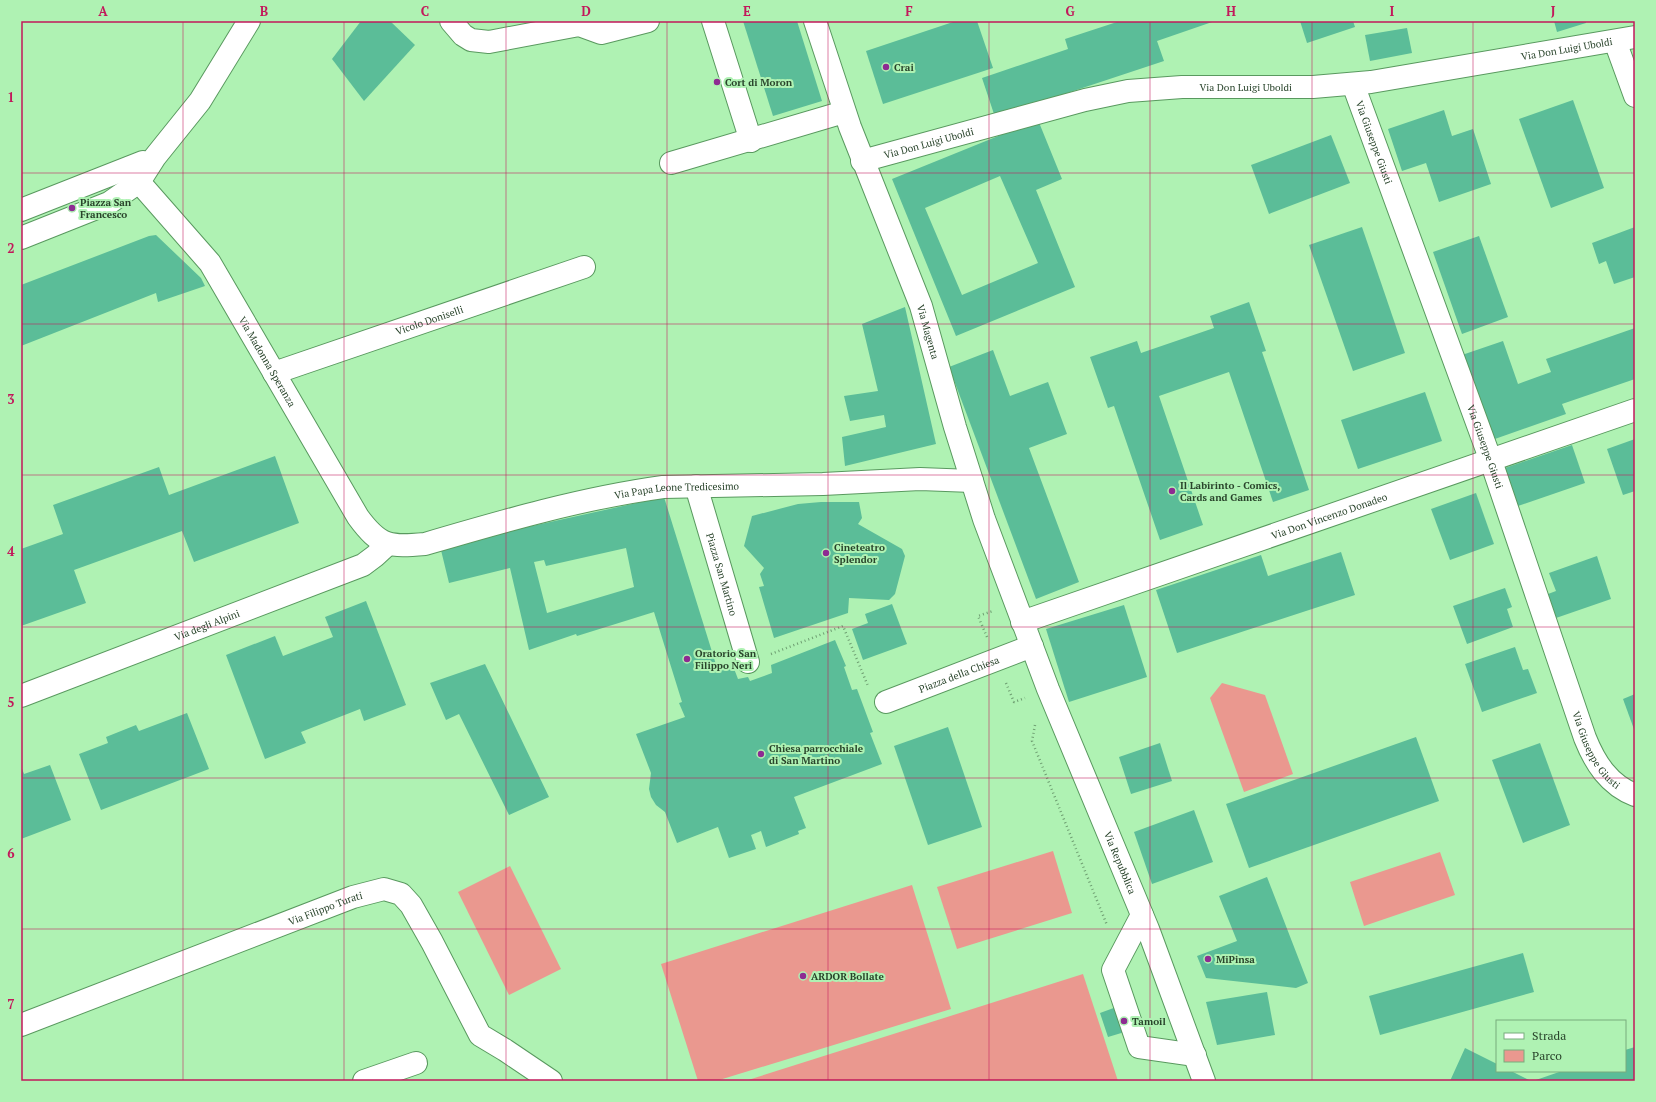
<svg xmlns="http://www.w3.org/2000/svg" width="1656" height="1102" font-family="'PT Serif',serif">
  <rect width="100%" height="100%" fill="#aff2b3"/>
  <!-- green -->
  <g fill="#ea988f">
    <path d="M1222,683l43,12 28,79 -49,18 -34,-94z"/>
    <path d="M1053,851l19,62 -115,36 -20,-62z"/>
    <path d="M1440,852l15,43 -91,31 -14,-44z"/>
    <path d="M510,866l51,103 -52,26 -51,-103z"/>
    <path d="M912,885l39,124 -235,72h-18l-37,-117z"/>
    <path d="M1083,974l35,107h-373z"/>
  </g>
  <!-- building -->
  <g fill="#5bbd98" fill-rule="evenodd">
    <path d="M361,21h29l25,24 -51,56 -32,-42z"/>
    <path d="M743,21h54l25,80 -49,15z"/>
    <path d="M956,21h21l16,47 -110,36 -17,-53z"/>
    <path d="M1120,21h95l-58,20 7,20 -169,56 -13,-39 86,-29 -3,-10z"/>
    <path d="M1300,21h53l2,6 -48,16z"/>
    <path d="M1554,21h32v2l-29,9z"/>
    <path d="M1407,28l5,25 -42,8 -5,-26z"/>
    <path d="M1573,100l31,88 -53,20 -32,-89z"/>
    <path d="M1444,110l8,26 21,-7 18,55 -52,18 -13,-39 -24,8 -14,-42z"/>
    <path d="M1038,120l24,59 -26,11 39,97 -119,49 -64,-157zM1000,176l38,87 -76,32 -37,-87z"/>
    <path d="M1331,135l19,48 -81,31 -18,-49z"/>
    <path d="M1362,227l43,126 -52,18 -44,-126z"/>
    <path d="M1635,227v50l-21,7 -8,-23 -7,3 -7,-21z"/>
    <path d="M156,235l45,43 4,8 -47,16 -2,-9 -135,53v-61l128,-49z"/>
    <path d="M1479,236l29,81 -46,17 -29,-82z"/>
    <path d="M1249,302l17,49 -4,1 47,138 -36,12 -44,-130 -70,24 44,129 -43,15 -46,-134 -6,2 -18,-51 47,-16 4,12 73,-25 -4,-12z"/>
    <path d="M905,307l31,137 -91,22 -3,-29 44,-10 -2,-12 -34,6 -6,-25 34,-5 -16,-67z"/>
    <path d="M1635,328v51l-73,25 4,10 -74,26 -30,-85 41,-14 15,43 33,-12 -5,-13z"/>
    <path d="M993,350l17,46 38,-14 19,52 -38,14 50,134 -43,17 -87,-232z"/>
    <path d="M1425,392l17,49 -84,28 -17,-49z"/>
    <path d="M1635,439v52l-12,4 -16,-46z"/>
    <path d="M1572,445l13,38 -70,24 -13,-38z"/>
    <path d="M275,456l24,67 -105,39 -12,-31 -108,39 12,33 -65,23v-77l42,-15 -10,-29 106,-38 10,28z"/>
    <path d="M1476,493l18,51 -44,16 -19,-51z"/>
    <path d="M664,497l54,174 15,-5 5,13 10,-2 2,4 22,-8 -1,-8 64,-25 11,26 -2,1 8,23 5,-1 16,43 -3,1 12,31 -88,33 12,31 -8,3 1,3 -33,13 -5,-16 -10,4 5,14 -27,9 -11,-31 -41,16 -12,-31 -9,-7 -5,-8 -2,-8 2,-16 -15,-39 49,-17 -6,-14 3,-1 -28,-90 -77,24 -1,-2 -47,16 -19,-82 -61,15 -9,-37zM626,548l8,39 -87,26 -13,-51 10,-2 2,6z"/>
    <path d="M821,502h38l3,16 -4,6 44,25 3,7 -10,38 -6,6 -40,-2 -1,15 -74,25 -15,-51 5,-1 -4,-12 4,-6 -20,-22 8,-30 46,-12z"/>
    <path d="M1341,552l14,43 -178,58 -21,-63 105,-35 7,21z"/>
    <path d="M1597,556l14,43 -55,19 -8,-24 8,-3 -7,-18z"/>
    <path d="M1505,588l7,19 -5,2 6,18 -46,17 -14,-38z"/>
    <path d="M366,601l40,104 -42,16 -4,-12 -59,23 5,11 -41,16 -39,-104 49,-19 8,20 50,-19 -8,-20z"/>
    <path d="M892,604l15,40 -44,16 -11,-31 16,-6 -3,-9z"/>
    <path d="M1124,605l23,72 -78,25 -23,-73z"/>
    <path d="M1515,647l8,23 5,-1 9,24 -55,19 -17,-48z"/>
    <path d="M485,664l64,133 -40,18 -50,-101 -13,6 -16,-37z"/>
    <path d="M1635,694v38l-12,-33z"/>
    <path d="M187,713l22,56 -108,41 -22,-56 29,-11 -2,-6 30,-12 3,6z"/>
    <path d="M948,727l34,100 -54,18 -34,-99z"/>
    <path d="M1416,737l23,64 -190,67 -23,-64z"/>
    <path d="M1160,743l12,38 -41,13 -12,-37z"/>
    <path d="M1540,743l30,82 -47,18 -31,-83z"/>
    <path d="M50,765l21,55 -50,19v-73l3,8z"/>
    <path d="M1194,810l19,52 -61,22 -18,-52z"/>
    <path d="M1267,877l41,106 -12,5 -90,-10 -9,-22 40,-15 -18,-45z"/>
    <path d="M1523,953l11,39 -154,43 -11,-39z"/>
    <path d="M1267,992l8,43 -58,10 -11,-43z"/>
    <path d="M1130,1002l8,26 -30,9 -8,-24z"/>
    <path d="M1635,1047v34h-102l29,-10h63v-21z"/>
    <path d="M1465,1048l32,16v7h14l20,10h-81z"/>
  </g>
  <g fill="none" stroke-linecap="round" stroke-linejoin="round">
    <defs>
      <g id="minor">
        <path d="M451,21l12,14 8,5 18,2 90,-17 22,8 47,-12"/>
        <path d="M713,21l38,120"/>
        <path id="s1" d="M815,21l35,106 71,179 34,121 29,92 64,170 100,240 56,152"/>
        <path d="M1615,41l20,55"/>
        <path id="s2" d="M1353,84l138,377 94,277c10,25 24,47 50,57"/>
        <path id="s3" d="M862,161l223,-61 43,-9 54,-4h131l58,-5 264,-45"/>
        <path d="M671,163l173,-51"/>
        <path id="s4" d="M129,168l10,14 71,81 148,254c22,30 32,30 67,27 78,-23 158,-46 238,-57l160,-3 97,-5 52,2"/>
        <path d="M21,210l122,-48"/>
        <path d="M21,238l88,-35 30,-21 16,-25 45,-56 49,-80"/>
        <path id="s5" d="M274,373l310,-106"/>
        <path id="s6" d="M696,486l52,176"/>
        <path id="s7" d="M1022,622l613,-212"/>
        <path id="s8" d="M21,696l342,-131 12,-9 13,-12"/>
        <path id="s9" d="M886,702l146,-56"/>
        <path d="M1142,915l-29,55 26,77 56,8"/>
        <path id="s10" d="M21,1025l332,-128 31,-8 17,5 10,11 21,37 48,93 25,15 46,31"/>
        <path d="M364,1081l52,-18"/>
      </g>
    </defs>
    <!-- minor casing -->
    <use href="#minor" stroke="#59995f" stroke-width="24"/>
    <!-- path -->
    <g stroke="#6f9f72" stroke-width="2.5" stroke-dasharray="1 3" stroke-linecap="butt">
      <path d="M987,637l-9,-21 15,-5"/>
      <path d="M771,654l72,-28 25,60"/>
      <path d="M1006,683l8,19 11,-4"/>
      <path d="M1035,725l-3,16 75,184"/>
    </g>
    <!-- minor -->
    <use href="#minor" stroke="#fff" stroke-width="22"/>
  </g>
  <!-- grid -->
  <path fill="none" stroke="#c2185b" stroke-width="1" stroke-opacity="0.55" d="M183,21v1060M344,21v1060M506,21v1060M667,21v1060M828,21v1060M989,21v1060M1150,21v1060M1312,21v1060M1473,21v1060M21,173h1614M21,324h1614M21,475h1614M21,627h1614M21,778h1614M21,929h1614"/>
  <!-- markers -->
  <g fill="#8e2b92" stroke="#aff2b3" stroke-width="1.5">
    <circle cx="886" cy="67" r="4"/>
    <circle cx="717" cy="82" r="4"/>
    <circle cx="72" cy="208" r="4"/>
    <circle cx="1172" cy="491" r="4"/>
    <circle cx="826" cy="553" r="4"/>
    <circle cx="687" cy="659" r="4"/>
    <circle cx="761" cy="754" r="4"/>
    <circle cx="1208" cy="959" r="4"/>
    <circle cx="803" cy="976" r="4"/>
    <circle cx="1124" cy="1021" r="4"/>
  </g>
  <g text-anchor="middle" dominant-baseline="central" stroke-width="4" stroke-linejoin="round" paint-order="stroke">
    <!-- street labels -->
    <g font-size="10" fill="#29442b" stroke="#aff2b3">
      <text stroke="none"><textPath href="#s3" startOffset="717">Via Don Luigi Uboldi</textPath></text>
      <text stroke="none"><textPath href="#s3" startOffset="393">Via Don Luigi Uboldi</textPath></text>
      <text stroke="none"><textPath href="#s3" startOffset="69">Via Don Luigi Uboldi</textPath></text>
      <text stroke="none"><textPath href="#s2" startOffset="62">Via Giuseppe Giusti</textPath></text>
      <text stroke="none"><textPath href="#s5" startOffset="164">Vicolo Doniselli</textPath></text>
      <text stroke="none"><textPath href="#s1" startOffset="331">Via Magenta</textPath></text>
      <text stroke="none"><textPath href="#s4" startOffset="239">Via Madonna Speranza</textPath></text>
      <text stroke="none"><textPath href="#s2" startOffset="386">Via Giuseppe Giusti</textPath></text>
      <text stroke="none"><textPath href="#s4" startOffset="755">Via Papa Leone Tredicesimo</textPath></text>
      <text stroke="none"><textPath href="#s7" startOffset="325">Via Don Vincenzo Donadeo</textPath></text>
      <text stroke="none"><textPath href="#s6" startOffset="92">Piazza San Martino</textPath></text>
      <text stroke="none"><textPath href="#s8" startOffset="199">Via degli Alpini</textPath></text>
      <text stroke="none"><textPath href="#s9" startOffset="78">Piazza della Chiesa</textPath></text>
      <text stroke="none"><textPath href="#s2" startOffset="710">Via Giuseppe Giusti</textPath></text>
      <text stroke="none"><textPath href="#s1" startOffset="896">Via Repubblica</textPath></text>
      <text stroke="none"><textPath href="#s10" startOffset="326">Via Filippo Turati</textPath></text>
    </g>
    <!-- poi labels -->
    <g font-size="10" font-weight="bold" fill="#29442b" stroke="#aff2b3" text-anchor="start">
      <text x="894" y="67">Crai</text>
      <text x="725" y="82">Cort di Moron</text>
      <text x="80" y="202">Piazza San<tspan x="80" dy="12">Francesco</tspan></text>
      <text x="1180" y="485">Il Labirinto - Comics,<tspan x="1180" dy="12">Cards and Games</tspan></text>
      <text x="834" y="547">Cineteatro<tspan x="834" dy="12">Splendor</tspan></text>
      <text x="695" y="653">Oratorio San<tspan x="695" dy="12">Filippo Neri</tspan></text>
      <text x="769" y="748">Chiesa parrocchiale<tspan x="769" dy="12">di San Martino</tspan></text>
      <text x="1216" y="959">MiPinsa</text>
      <text x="811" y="976">ARDOR Bollate</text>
      <text x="1132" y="1021">Tamoil</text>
    </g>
  </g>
  <!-- border -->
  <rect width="1656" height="1102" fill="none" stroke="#aff2b3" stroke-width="44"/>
  <!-- legend -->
  <rect x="1496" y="1020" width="130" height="52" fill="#aff2b3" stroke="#79ac7d"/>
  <rect x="1504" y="1033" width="20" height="6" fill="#ffffff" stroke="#79ac7d"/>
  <text x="1532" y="1040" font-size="12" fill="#29442b">Strada</text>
  <rect x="1504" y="1050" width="20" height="12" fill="#ea988f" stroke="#79ac7d"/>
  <text x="1532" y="1060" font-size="12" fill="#29442b">Parco</text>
  <rect x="22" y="22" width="1612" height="1058" fill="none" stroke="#c2185b" stroke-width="1.5"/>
  <g font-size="13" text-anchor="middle" font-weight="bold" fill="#c2185b">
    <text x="103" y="16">A</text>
    <text x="264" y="16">B</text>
    <text x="425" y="16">C</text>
    <text x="586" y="16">D</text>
    <text x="747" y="16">E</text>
    <text x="909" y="16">F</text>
    <text x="1070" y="16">G</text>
    <text x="1231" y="16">H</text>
    <text x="1392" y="16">I</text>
    <text x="1553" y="16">J</text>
    <text x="11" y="102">1</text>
    <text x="11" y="253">2</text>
    <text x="11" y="404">3</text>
    <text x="11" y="556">4</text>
    <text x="11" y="707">5</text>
    <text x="11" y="858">6</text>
    <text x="11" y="1009">7</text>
  </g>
</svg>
